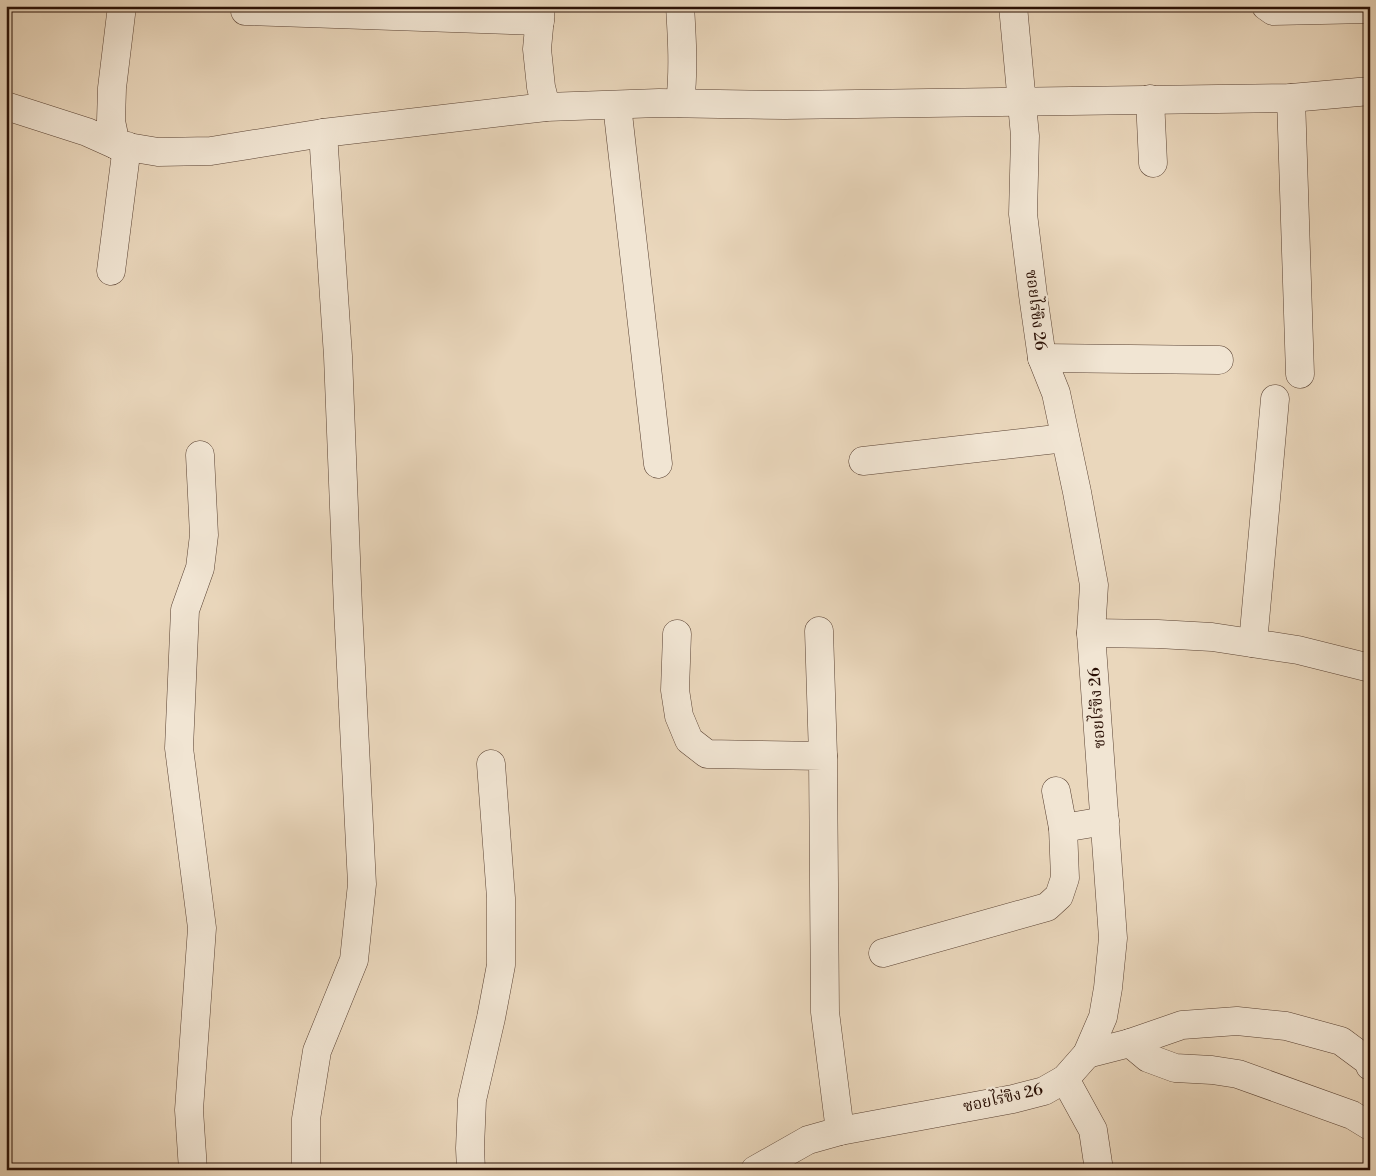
<svg xmlns="http://www.w3.org/2000/svg" width="1376" height="1176" font-family="'Libre Bodoni','Noto Serif Thai',serif">
  <rect width="100%" height="100%" fill="#ead7bc"/>
  <filter id="stains"><feTurbulence type="fractalNoise" baseFrequency=".004" numOctaves="4"/><feColorMatrix values="0 0 0 0 .2 0 0 0 0 .09 0 0 0 0 .02 0 0 0 .5 -.17"/></filter>
  <radialGradient id="worn" r=".72"><stop offset=".6" stop-color="#630" stop-opacity="0"/><stop offset="1" stop-color="#630" stop-opacity=".3"/></radialGradient>
  <g fill="none" stroke-linecap="round" stroke-linejoin="round">
    <defs>
      <g id="minor">
        <path d="M541,6l-4,43 4,38 5,20"/>
        <path d="M680,6c2,32 4,65 0,97"/>
        <path d="M1266,6l7,5 97,-2"/>
        <path d="M245,11l295,10"/>
        <path d="M1291,98l9,276"/>
        <path d="M1150,99l3,64"/>
        <path d="M617,105l41,359"/>
        <path d="M6,106l81,26 29,13 42,7 53,-1 112,-18 223,-26 113,-4 126,2 506,-7 79,-7"/>
        <path d="M116,145l-5,-24 1,-33 10,-82"/>
        <path d="M111,271l16,-125"/>
        <path d="M1042,358l177,2"/>
        <path d="M863,461l202,-23"/>
        <path d="M819,631l4,125"/>
        <path d="M1091,633l67,1 54,3 86,13 72,18"/>
        <path d="M677,634l-2,56 4,26 10,24 18,14 116,2 2,256 15,119"/>
        <path d="M1253,643l22,-244"/>
        <path d="M1056,791l7,37"/>
        <path d="M883,953l164,-46 12,-11 6,-18 -2,-50 42,-7"/>
        <path d="M1130,1043l18,15 27,10 37,2 26,4 114,41 18,11"/>
        <path d="M1087,1054l43,-11 52,-18 55,-4 49,5 55,15 27,20 2,5"/>
        <path d="M1065,1079l28,51 6,40"/>
        <path d="M193,1170l-4,-60 13,-182 -23,-180 6,-138 15,-42 4,-33 -4,-80"/>
        <path d="M306,1170v-51l11,-68 37,-91 8,-76 -14,-276 -10,-252 -15,-223"/>
        <path d="M471,1170l-1,-22 2,-48 19,-82 10,-53v-67l-10,-134"/>
        <path d="M755,1170l53,-30 32,-9 173,-32 31,-8 21,-12 22,-25 16,-37 5,-29 5,-50 -22,-305 3,-48 -17,-93 -21,-99 -14,-35 -9,-63 -10,-81 2,-78 -12,-130"/>
      </g>
    </defs>
    <!-- minor casing -->
    <use href="#minor" stroke="#5a4233" stroke-width="29"/>
    <!-- minor -->
    <use href="#minor" stroke="#f1e5d3" stroke-width="28"/>
  </g>
  <g text-anchor="middle" dominant-baseline="central" stroke-width="5" stroke-linejoin="round" paint-order="stroke">
    <!-- street labels -->
    <g font-size="16" fill="#2a1005" stroke="#f1e5d3">
      <text transform="translate(1036 310) rotate(83)">ซอยไร่ขิง 26</text>
      <text transform="translate(1097 708) rotate(-94)">ซอยไร่ขิง 26</text>
      <text transform="translate(1003 1098) rotate(-13)">ซอยไร่ขิง 26</text>
    </g>
  </g>
  <!-- margin -->
  <rect width="1376" height="1176" fill="none" stroke="#ead7bc" stroke-width="25"/>
  <rect x="8" y="8" width="1361" height="1161" fill="none" stroke="#2a1005" stroke-width="2.5"/>
  <rect x="12" y="12" width="1351" height="1151" fill="none" stroke="#2a1005"/>
  <rect width="100%" height="100%" filter="url(#stains)"/>
  <rect width="100%" height="100%" fill="url(#worn)"/>
</svg>
